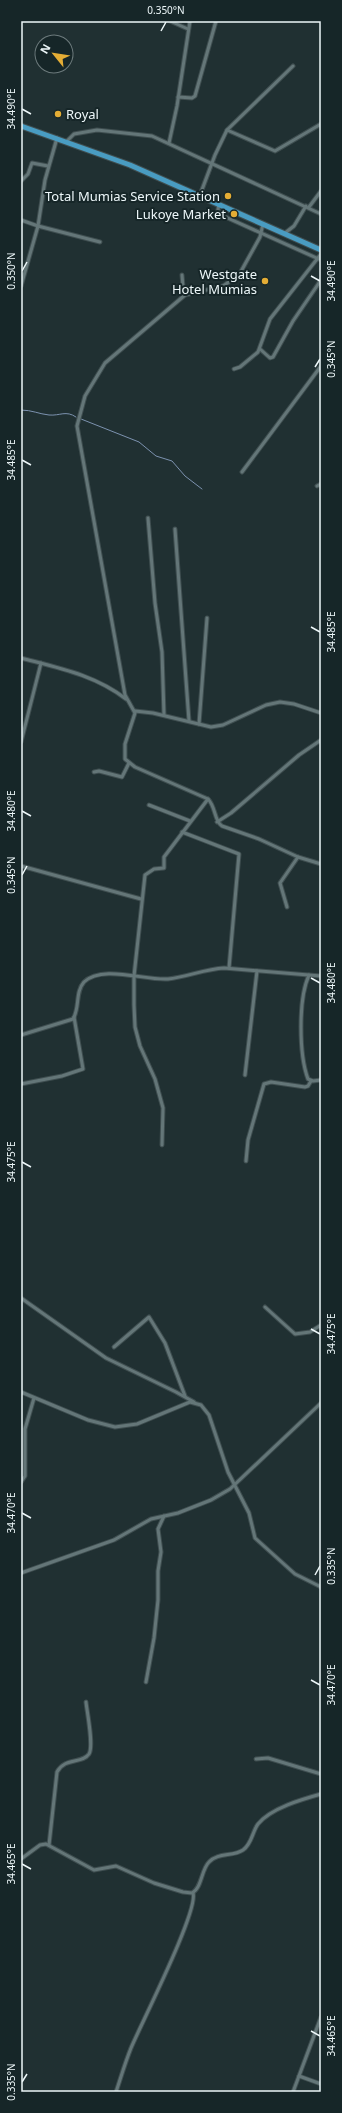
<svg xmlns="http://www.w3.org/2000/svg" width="342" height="2113" font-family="'Noto Sans',sans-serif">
  <rect width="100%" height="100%" fill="#203032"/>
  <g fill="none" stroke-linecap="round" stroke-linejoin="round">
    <!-- stream -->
    <g stroke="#7c92af" stroke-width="1">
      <path d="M21,410c11,0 18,4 28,5 11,1 17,-5 27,2"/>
      <path d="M81,419l58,23 17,14 16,5 13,15 17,13"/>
    </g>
    <defs>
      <g id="minor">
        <path d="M170,21l18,8"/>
        <path d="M178,97l14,1 3,-2 21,-75"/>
        <path d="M227,130l48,21 46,-27"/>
        <path d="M67,141l7,-7 23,-4 55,6 169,78"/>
        <path d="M169,143l8,-37 13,-85"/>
        <path d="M21,181l7,-7 4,-11 16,3"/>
        <path d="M200,195l15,-40 12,-25 66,-64"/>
        <path d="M219,203l-1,7 3,5 100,45"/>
        <path d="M309,207l12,-16"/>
        <path d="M21,220l17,6 7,-46 12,-42"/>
        <path d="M263,224l-3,13 -21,38 -16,11 -38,9 -80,68 -20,33 -8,30 48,269 10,18 -10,31v15l10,8 73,32c8,8 6,22 14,27l37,13 39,18 23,7"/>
        <path d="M285,233l9,-7 12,-20"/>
        <path d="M182,275l1,12 4,7"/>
        <path d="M21,286l17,-60 62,16"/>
        <path d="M260,349l10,9 3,-1 20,-36 28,-41"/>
        <path d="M234,369l6,-2 18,-15 12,-33 51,-65"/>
        <path d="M242,472l79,-106"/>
        <path d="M317,486l4,-2"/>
        <path d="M148,518l7,85 7,49 2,63"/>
        <path d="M175,529l14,192"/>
        <path d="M21,658c38,10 74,17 105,41"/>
        <path d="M135,711l18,2 58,14 12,-2 43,-20 14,-3 14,2 27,9"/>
        <path d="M199,724l8,-106"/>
        <path d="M21,742l20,-79"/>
        <path d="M94,772l5,-1 23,6 7,-14"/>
        <path d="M149,805l41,16"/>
        <path d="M217,822l14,-9 68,-58 22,-15"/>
        <path d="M182,832l57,22 -10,114"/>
        <path d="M21,866l120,33"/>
        <path d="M287,907l-7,-24 18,-26"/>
        <path d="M309,975c-11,24 -10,80 -1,104l5,2 8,-1"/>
        <path d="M21,1035l52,-16c7,-11 2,-27 11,-37 18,-18 62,-1 84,-3 19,-2 37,-10 56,-11l97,8"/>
        <path d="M245,1075l12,-104"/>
        <path d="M21,1084l41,-8 21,-7 -9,-52"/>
        <path d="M162,1145l1,-37 -8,-29 -15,-33 -5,-19 -1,-22v-29l11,-101 9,-6 10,-1v-11l44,-58"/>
        <path d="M246,1161l2,-21 16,-56 7,-2 34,5 3,-1 3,-5"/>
        <path d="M21,1298l85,60 70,34 18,10"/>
        <path d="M265,1307l30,27 15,-2 11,-7"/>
        <path d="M114,1347l35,-30 16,26 20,53"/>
        <path d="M21,1392l67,28 27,7 22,-3 53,-22 11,3 8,10 19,57 21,41 6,25 40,36 26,13"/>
        <path d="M21,1482l4,-6v-47l9,-31"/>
        <path d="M21,1573l93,-33 37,-21 27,-6 33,-13 19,-11 91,-86"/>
        <path d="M146,1682l8,-44 4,-38v-29l3,-19 -3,-23 6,-13"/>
        <path d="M256,1759l12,-1 53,16"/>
        <path d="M49,1845l8,-73c8,-15 25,-8 32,-18 5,-8 -2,-42 -3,-52"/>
        <path d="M21,1859l19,-14 6,-1 48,26 22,-4 38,17 29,9 9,1c10,-5 9,-23 17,-31 9,-10 24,-5 34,-12 9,-6 9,-18 15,-26 13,-16 45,-25 63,-30"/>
        <path d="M299,2076l22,8"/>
        <path d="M116,2092c5,-15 9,-29 15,-44 10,-24 68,-138 62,-155"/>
        <path d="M293,2092l28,-75"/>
      </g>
      <path id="trunk" d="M21,126l109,39 191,85"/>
    </defs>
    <!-- minor casing -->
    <use href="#minor" stroke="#3f4e50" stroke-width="5"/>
    <!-- trunk casing -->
    <use href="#trunk" stroke="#3f4e50" stroke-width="7"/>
    <!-- minor -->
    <use href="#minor" stroke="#647678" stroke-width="3"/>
    <!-- trunk -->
    <use href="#trunk" stroke="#499cc2" stroke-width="5"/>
  </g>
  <!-- ticks -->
  <path fill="none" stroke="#edf7f9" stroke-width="1.5" d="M161,31l5,-9M22,109l9,5M22,271l5,-9M311,276l9,5M315,367l5,-8M22,460l9,5M311,627l9,5M22,811l9,5M22,875l5,-9M311,978l9,5M22,1162l9,5M311,1329l9,5M22,1513l9,5M315,1575l5,-9M311,1680l9,5M22,1864l9,5M311,2031l9,5M22,2082l5,-8"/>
  <!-- markers -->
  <g fill="#e4ad35" stroke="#162628" stroke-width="1.5">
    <circle cx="58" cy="114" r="4"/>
    <circle cx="228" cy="196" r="4"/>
    <circle cx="234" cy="214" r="4"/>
    <circle cx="265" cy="281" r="4"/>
  </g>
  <g text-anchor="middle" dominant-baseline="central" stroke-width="4" stroke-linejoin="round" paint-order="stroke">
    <!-- poi labels -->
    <g font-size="13" fill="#edf7f9" stroke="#162628" text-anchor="end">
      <text x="66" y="114" text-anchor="start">Royal</text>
      <text x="220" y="196">Total Mumias Service Station</text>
      <text x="226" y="214">Lukoye Market</text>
      <text x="257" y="274">Westgate<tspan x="257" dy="15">Hotel Mumias</tspan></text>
    </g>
  </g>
  <!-- border -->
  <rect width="342" height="2113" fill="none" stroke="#162628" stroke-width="44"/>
  <!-- north arrow -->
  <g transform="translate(54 54) rotate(300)"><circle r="19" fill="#162628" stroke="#6c7a7c"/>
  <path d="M0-3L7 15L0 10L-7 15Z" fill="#e4ad35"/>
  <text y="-6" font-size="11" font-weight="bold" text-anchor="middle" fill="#edf7f9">N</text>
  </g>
  <rect x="22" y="22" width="298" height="2069" fill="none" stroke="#edf7f9" stroke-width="1.5"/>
  <g font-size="10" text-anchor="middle" fill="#edf7f9">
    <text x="166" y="14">0.350°N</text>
    <text transform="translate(11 109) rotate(-90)" y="4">34.490°E</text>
    <text transform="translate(11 271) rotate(-90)" y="4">0.350°N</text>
    <text transform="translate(331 281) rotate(-90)" y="4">34.490°E</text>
    <text transform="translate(331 359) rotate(-90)" y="4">0.345°N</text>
    <text transform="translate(11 460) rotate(-90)" y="4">34.485°E</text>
    <text transform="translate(331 632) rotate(-90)" y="4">34.485°E</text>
    <text transform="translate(11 811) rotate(-90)" y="4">34.480°E</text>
    <text transform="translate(11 875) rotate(-90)" y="4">0.345°N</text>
    <text transform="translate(331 983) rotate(-90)" y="4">34.480°E</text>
    <text transform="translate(11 1162) rotate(-90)" y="4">34.475°E</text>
    <text transform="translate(331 1334) rotate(-90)" y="4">34.475°E</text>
    <text transform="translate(11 1513) rotate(-90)" y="4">34.470°E</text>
    <text transform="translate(331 1566) rotate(-90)" y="4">0.335°N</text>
    <text transform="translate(331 1685) rotate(-90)" y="4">34.470°E</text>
    <text transform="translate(11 1864) rotate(-90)" y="4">34.465°E</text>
    <text transform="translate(331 2036) rotate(-90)" y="4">34.465°E</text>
    <text transform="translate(11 2082) rotate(-90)" y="4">0.335°N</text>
  </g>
</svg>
